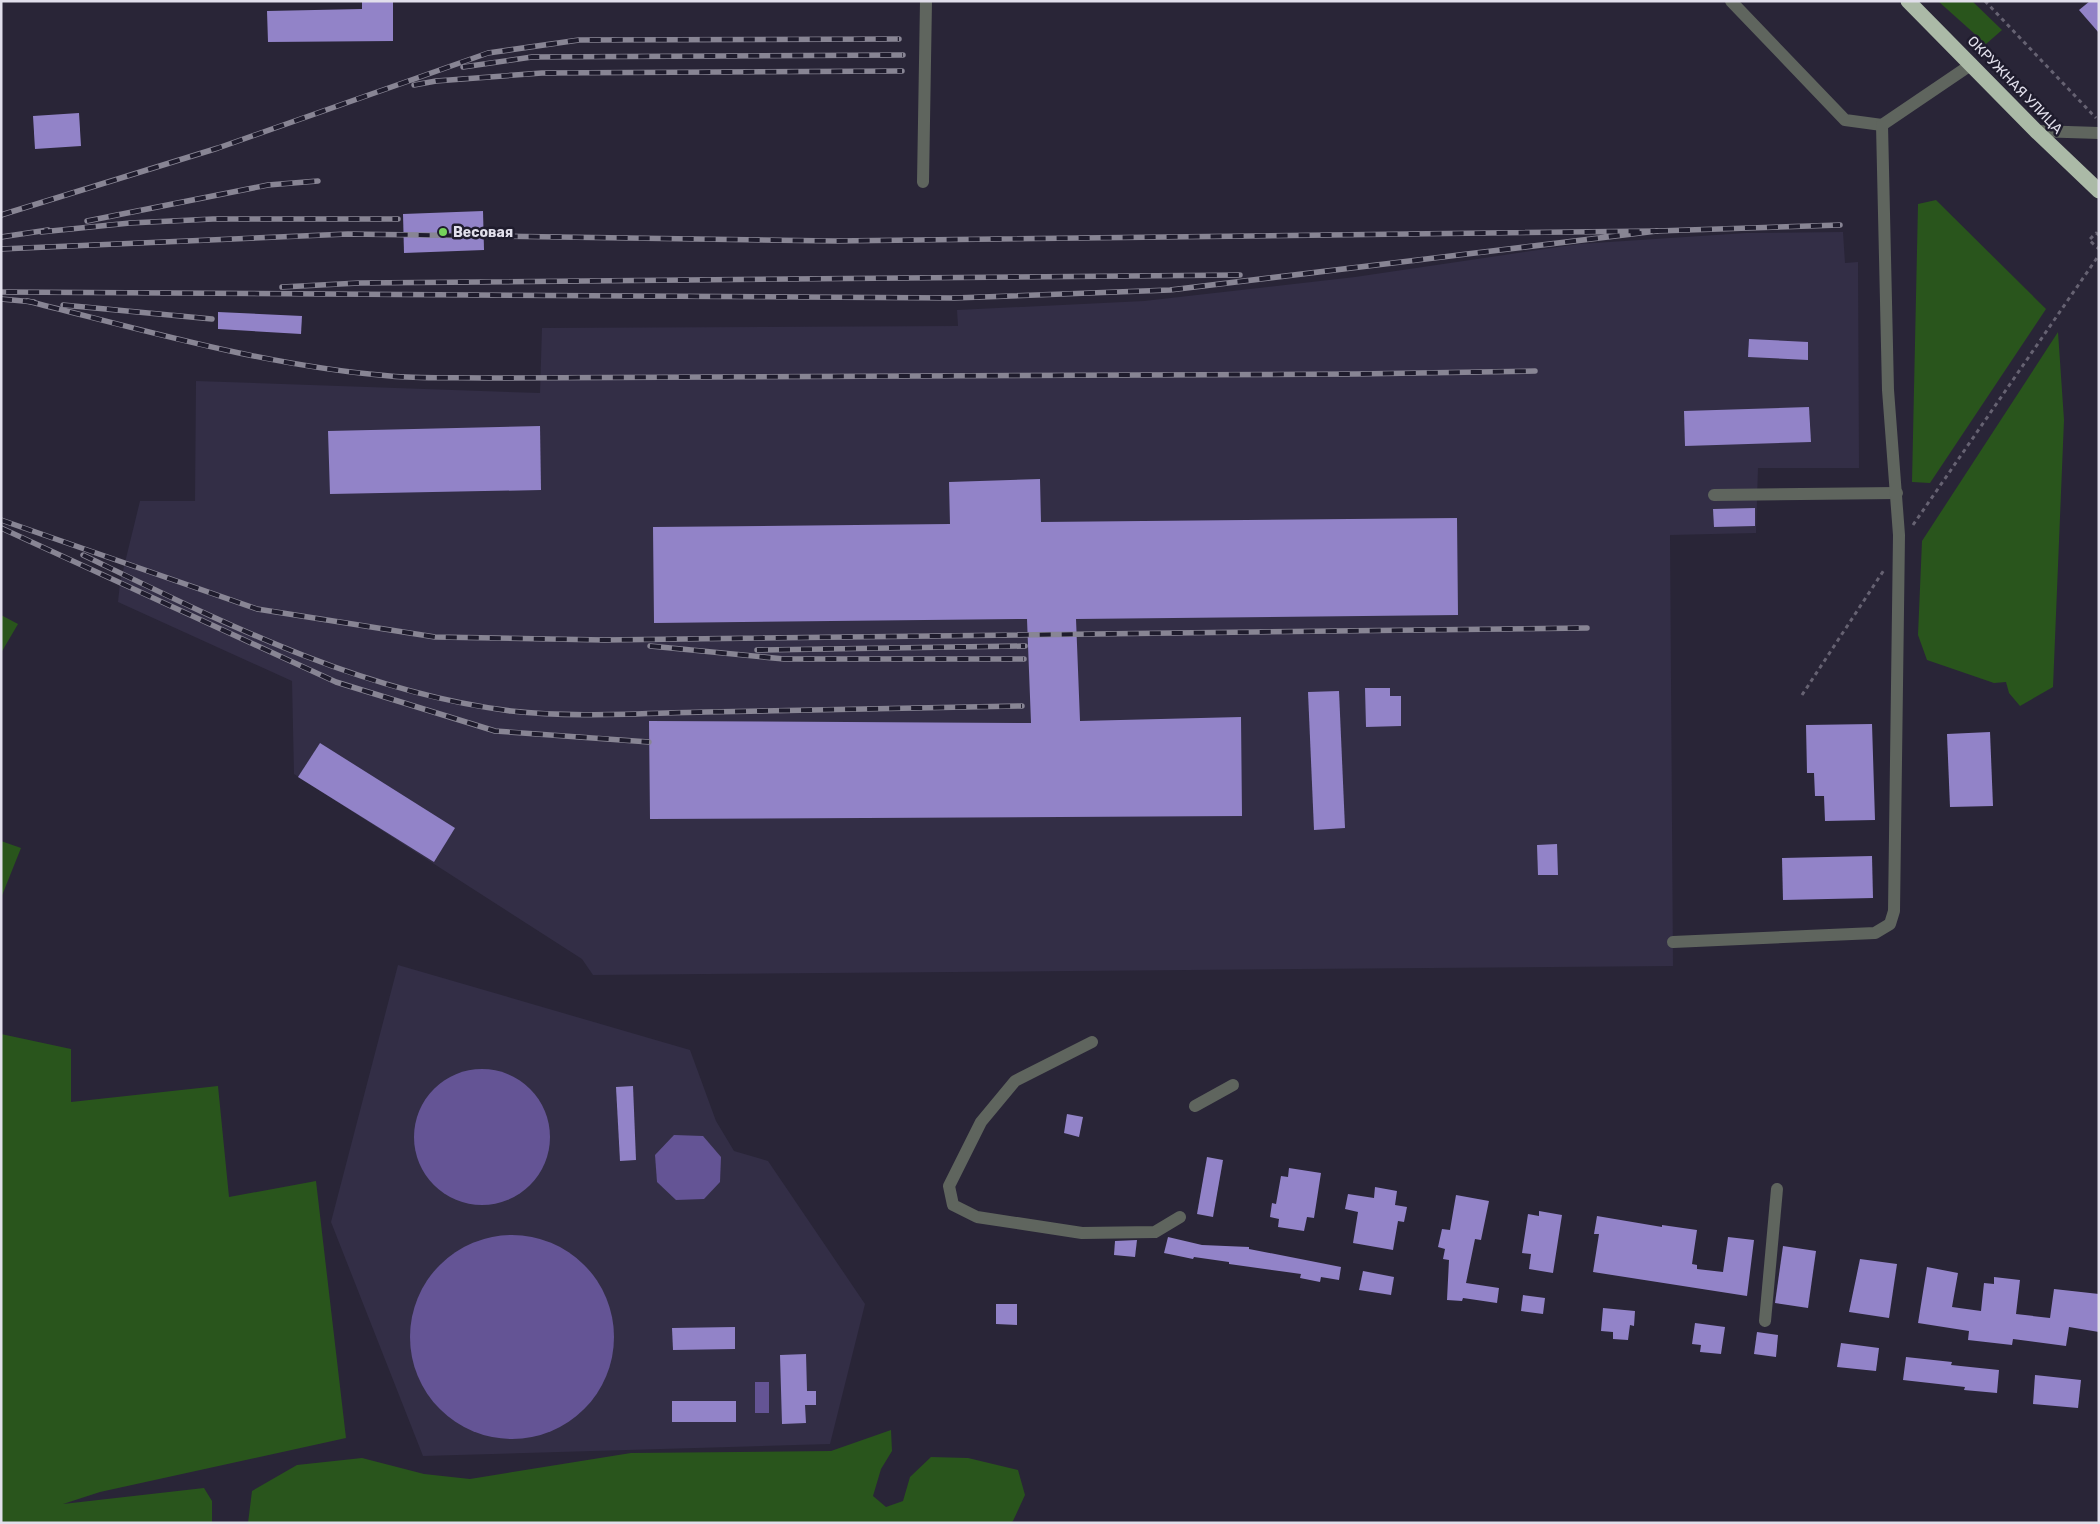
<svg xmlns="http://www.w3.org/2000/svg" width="2100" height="1524" font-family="Rubik,sans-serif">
  <rect width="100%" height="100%" fill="#292537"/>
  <!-- built -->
  <g fill="#332e46">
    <path d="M1843,232l2,31 13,-1 1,206h-101l-2,65 -86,2 3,431 -1080,9 -11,-16 -288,-185 -2,-93 -174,-79 2,-19 20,-82h55l1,-120 344,12 2,-65 416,-2 -1,-16 187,-9 211,-24 224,-33 167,-11z"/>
    <path d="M398,965l292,85 26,71 18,30 34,10 97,143 -35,140 -407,12 -92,-234z"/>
  </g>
  <!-- green -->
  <g fill="#29551c">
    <path d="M1938,1h34l30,29 -16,14z"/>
    <path d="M1936,200l110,109 -116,174 -18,-1 6,-278z"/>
    <path d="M2058,332l6,88 -11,267 -33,19 -11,-13 -3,-11 -12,1 -67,-23 -9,-25 4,-94z"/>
    <path d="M1,615l17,9 -17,29z"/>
    <path d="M1,841l20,7 -20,50z"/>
    <path d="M1,1034l70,15v53l147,-16 11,111 87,-16 30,257 -246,54 -37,12 141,-16 8,13v22h-211z"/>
    <path d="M891,1430l1,21 -11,18 -8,27 13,11 17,-6 7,-24 21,-20 37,1 50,12 7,25 -12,26 -3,2h-762l4,-32 45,-26 65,-7 62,16 46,5 161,-26 200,-2z"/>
  </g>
  <!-- water -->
  <g fill="#645495">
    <circle cx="482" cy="1137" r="68"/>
    <path d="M674,1135l29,1 18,21 -1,25 -16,17 -28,1 -19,-18 -2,-27z"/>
    <circle cx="512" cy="1337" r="102"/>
    <rect x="755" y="1382" width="14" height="31"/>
  </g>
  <!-- building -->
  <g fill="#9283c8">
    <path d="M362,1h31v40l-125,1 -1,-31 95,-2z"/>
    <path d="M2090,1h9v32l-20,-23z"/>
    <path d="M79,113l2,33 -46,3 -2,-33z"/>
    <path d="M483,211l1,39 -80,3 -1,-39z"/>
    <path d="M218,312l84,4 -1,18 -83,-5z"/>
    <path d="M1749,339l59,3v18l-60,-3z"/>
    <path d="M1809,407l2,35 -126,4 -1,-35z"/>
    <path d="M540,426l1,64 -211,4 -2,-63z"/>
    <path d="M1040,479l1,43 416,-4 1,97 -382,4 4,102 161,-4 1,99 -592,3 -1,-98 382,2 -4,-104 -373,4 -1,-96 297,-3 -1,-42z"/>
    <path d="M1755,508v18l-41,1 -1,-18z"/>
    <path d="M1365,688h25v8h11v30l-35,1z"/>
    <path d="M1339,691l6,137 -31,2 -6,-138z"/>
    <path d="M1872,724l3,96 -50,1 -1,-25h-9l-1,-23h-7l-1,-48z"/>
    <path d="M1990,732l3,74 -43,1 -3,-73z"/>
    <path d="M320,743l135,85 -21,34 -136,-85z"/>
    <path d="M1557,844l1,31h-20l-1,-30z"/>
    <path d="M1872,856l1,42 -90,2 -1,-42z"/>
    <path d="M633,1086l3,74 -16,1 -4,-74z"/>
    <path d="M1067,1114l16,3 -4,20 -15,-4z"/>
    <path d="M1207,1157l16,3 -10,57 -16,-3z"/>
    <path d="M1289,1168l32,5 -7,45 -7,-1 -3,14 -26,-4 1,-8 -9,-2 2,-14 4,1 5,-28 7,1z"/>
    <path d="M1375,1187l22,4 -2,14 12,2 -3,15 -6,-1 -5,29 -40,-7 5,-31 -13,-3 3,-15 26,4z"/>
    <path d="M1456,1195l33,6 -8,39 -6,-1 -9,44 33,5 -2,15 -34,-5 -1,3 -15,-1 2,-40 -6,-1 2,-10 -7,-2 4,-18 8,1z"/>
    <path d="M1539,1211l23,4 -9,58 -24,-4 2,-15 -9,-1 6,-39 11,2z"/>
    <path d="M1597,1216l65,11v-2l35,5 -5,34 5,1v4l26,3 5,-35 26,3 -7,56 -154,-24 6,-38h-5z"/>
    <path d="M1168,1237l34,8 47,2v2l92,18 -2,13 -18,-3 -1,5 -20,-4 1,-4 -72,-10v-2l-35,-5 -1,2 -29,-6z"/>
    <path d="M1137,1240l-2,17 -21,-2 1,-14z"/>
    <path d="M1783,1246l33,5 -8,57 -33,-5z"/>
    <path d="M1860,1259l37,5 -8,54 -40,-6z"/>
    <path d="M1927,1267l31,6 -6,34 29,4 3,-28 10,1v-7l26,3 -4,34 34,4 4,-29 45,5v38l-30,-5 -3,19 -53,-7 -1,6 -44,-5 1,-9 -51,-8z"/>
    <path d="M1363,1271l31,6 -3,18 -32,-5z"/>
    <path d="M1523,1295l22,3 -2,16 -22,-3z"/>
    <path d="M996,1304h21v21l-21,-1z"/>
    <path d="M1603,1308l32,3 -1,15 -4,-1 -2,15 -15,-1v-7l-12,-1z"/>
    <path d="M1695,1323l30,4 -4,27 -21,-2 1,-7 -9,-1z"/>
    <path d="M735,1327v22l-62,1 -1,-22z"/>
    <path d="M1757,1332l21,3 -2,22 -22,-3z"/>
    <path d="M1841,1343l38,5 -3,23 -39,-4z"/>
    <path d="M806,1354l1,37h9v14h-11l1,18 -24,1 -2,-69z"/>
    <path d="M1906,1357l46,5 -1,3 48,5 -2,23 -33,-3 1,-3 -62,-7z"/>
    <path d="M2035,1375l46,5 -3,28 -45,-4z"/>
    <rect x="672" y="1401" width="64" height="21"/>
  </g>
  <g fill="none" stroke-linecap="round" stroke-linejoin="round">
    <!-- path -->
    <g stroke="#666272" stroke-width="3" stroke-dasharray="4 4" stroke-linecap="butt">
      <path d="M1985,1l111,117"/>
      <path d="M2099,235l-3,-2 -7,7 10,9"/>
      <path d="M1913,525l186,-270"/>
      <path d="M1802,695l82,-125"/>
    </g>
    <!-- minor -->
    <g stroke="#5f655e" stroke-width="12">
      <path d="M1731,1l114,119 37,5"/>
      <path d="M2036,131l63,2"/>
      <path d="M923,182l3,-181"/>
      <path d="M1714,495l183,-2"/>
      <path d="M1673,942l202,-9 15,-9 4,-13 5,-376 -11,-145 -6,-265 90,-61"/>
      <path d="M1092,1042l-77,39 -34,41 -32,64 4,19 24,12 105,16 73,-1 25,-15"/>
      <path d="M1195,1106l38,-21"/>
      <path d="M1765,1321l12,-132"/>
    </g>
    <!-- highway -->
    <path stroke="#abbaa7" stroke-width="15" d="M1908,1l128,130 63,60"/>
    <defs>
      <g id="rail">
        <path d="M463,67l69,-10 371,-2"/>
        <path d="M414,85l22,-4 106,-8 360,-2"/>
        <path d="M1,215l217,-67 270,-95 91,-13 320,-1"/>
        <path d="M87,221l181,-36 50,-4"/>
        <path d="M1657,231l183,-6"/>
        <path d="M41,232l89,-9 83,-4h185"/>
        <path d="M1,237l47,-7"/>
        <path d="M1,249l347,-15 487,7 822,-10 -487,59 -216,8 -953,-6"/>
        <path d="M282,287l77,-4 881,-8"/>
        <path d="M1,299l33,3"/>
        <path d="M27,301c120,30 240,65 363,75 33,3 66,1 99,2l867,-4 179,-3"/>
        <path d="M63,305l149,14"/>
        <path d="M1,520l256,89 178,28 169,3 983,-12"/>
        <path d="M1,528l335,154 159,49 154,11"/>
        <path d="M83,555c137,66 276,137 428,156 63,7 132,2 195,1 105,-2 211,-4 316,-6"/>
        <path d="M650,646l134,13h240"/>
        <path d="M757,650l268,-4"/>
      </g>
    </defs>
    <!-- rail casing -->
    <use href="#rail" stroke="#888594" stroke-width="5.5"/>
    <!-- rail -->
    <use href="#rail" stroke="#1f1c2d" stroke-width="4" stroke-dasharray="11" stroke-linecap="butt"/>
  </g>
  <!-- markers -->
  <circle fill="#75d25b" stroke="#1f1c2d" stroke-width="2" cx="443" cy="232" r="5"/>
  <g text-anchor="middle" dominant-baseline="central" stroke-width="5" stroke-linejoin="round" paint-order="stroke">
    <!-- street labels -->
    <g font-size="14" fill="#e1dfeb" stroke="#1f1c2d">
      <text transform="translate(2015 85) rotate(46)">ОКРУЖНАЯ УЛИЦА</text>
    </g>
    <!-- poi labels -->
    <g font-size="14" font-weight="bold" fill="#e1dfeb" stroke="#1f1c2d" text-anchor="start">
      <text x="453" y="232">Весовая</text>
    </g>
  </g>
  <!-- border -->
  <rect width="2100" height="1524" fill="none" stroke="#e1dfeb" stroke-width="5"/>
</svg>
